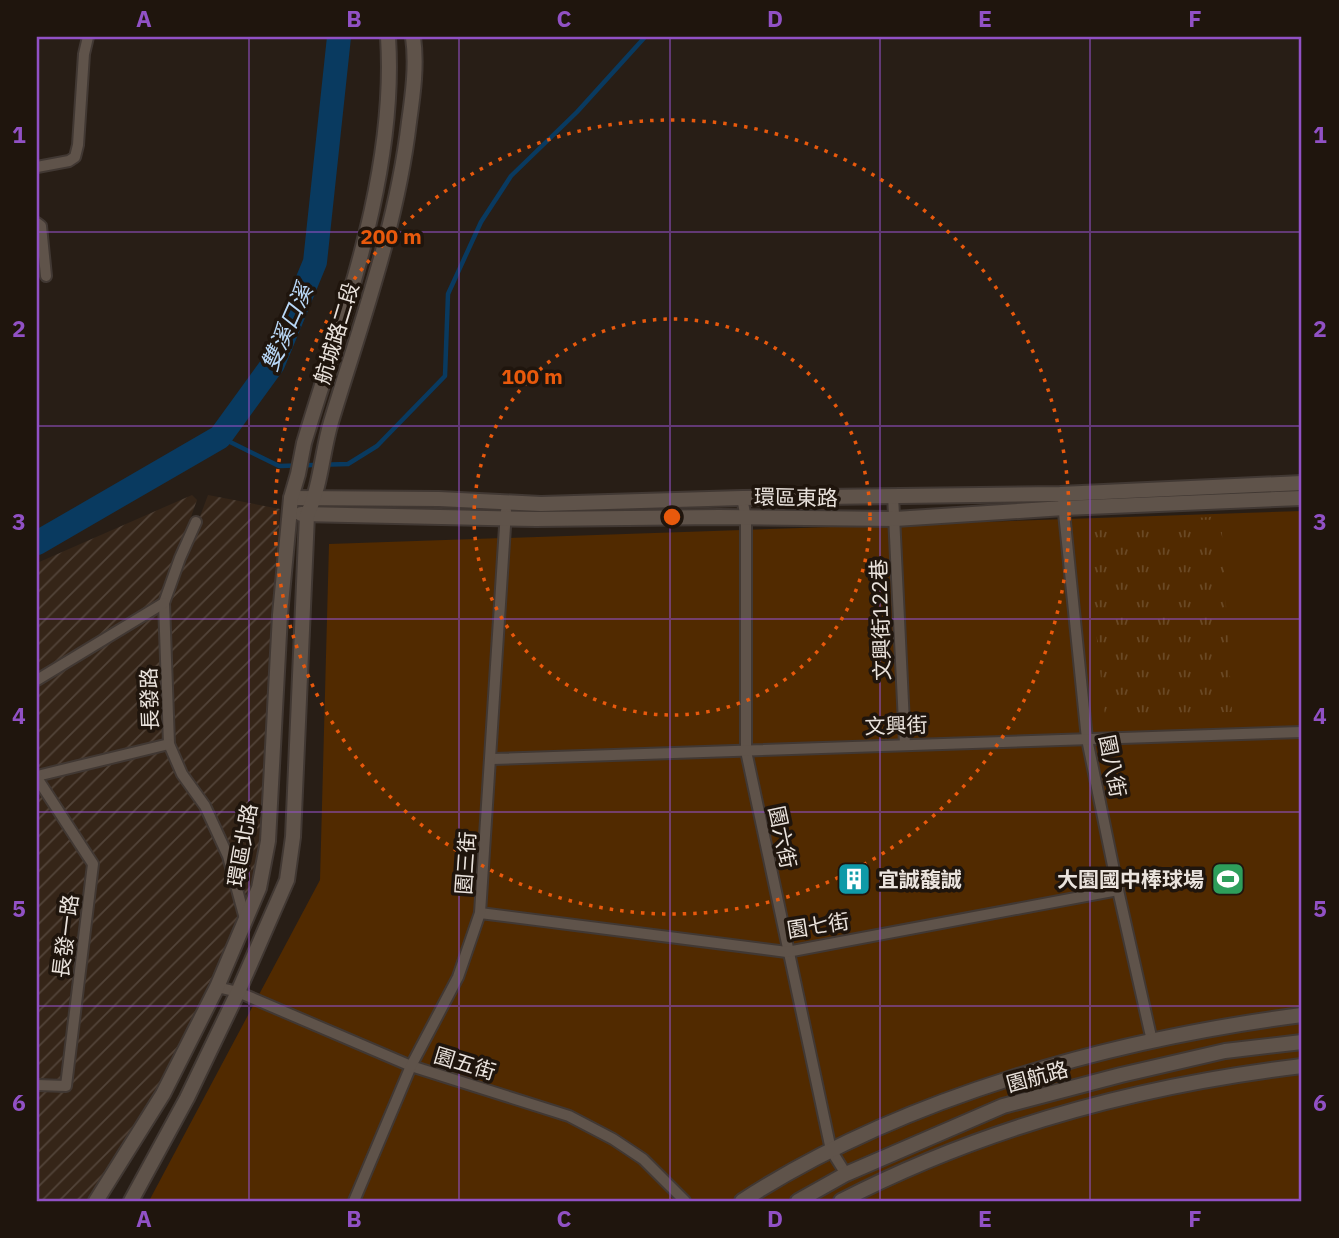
<svg xmlns="http://www.w3.org/2000/svg" width="1339" height="1238" font-family="'IBM Plex Sans','Noto Sans TC',sans-serif">
  <defs>
    <pattern id="industrial-furrows" width="10" height="10" patternUnits="userSpaceOnUse" patternTransform="scale(1.75)"><rect width="10" height="10" fill="#352518"/><path d="M-1 1l2-2M0 10L10 0M9 11l2-2" fill="none" stroke="#524439"/></pattern>
    <pattern id="park-tufts" width="24" height="20" patternUnits="userSpaceOnUse" patternTransform="scale(1.75)"><rect width="24" height="20" fill="#512a00"/><path d="M3 7l-1-3M5 7V3M7 7l1-3M15 17l-1-3M17 17v-4M19 17l1-3" fill="none" stroke="#6a4925"/></pattern>
  </defs>
  <rect width="100%" height="100%" fill="#281e16"/>
  <!-- industrial -->
  <g fill="url(#industrial-furrows)">
    <path d="M192,495l5,5 -36,101 -124,74v-112z"/>
    <path d="M208,495l72,14 -17,327 -18,71 -15,-51 -48,-82 -9,-31 -5,-140z"/>
    <path d="M161,608l6,134 -130,32v-91z"/>
    <path d="M168,747l36,60 21,49 15,64 -86,175 -65,106h-52v-109h32l27,-229 -55,-86z"/>
    <path d="M37,784l49,81 -26,214 -23,-1z"/>
  </g>
  <!-- grass -->
  <path fill="#512a00" d="M1302,511v690h-1153l171,-321 9,-336z"/>
  <!-- park -->
  <path fill="url(#park-tufts)" d="M1221,516l11,196 -127,4 -20,-189z"/>
  <g fill="none" stroke-linecap="round" stroke-linejoin="round">
    <!-- stream -->
    <path stroke="#093a60" stroke-width="4.5" d="M220,437l59,29 69,-2 29,-18 68,-70 3,-82 33,-72 30,-46 66,-64 68,-75"/>
    <!-- river -->
    <path stroke="#093a60" stroke-width="24" d="M37,543l183,-106 53,-73 42,-102 24,-225"/>
    <defs>
      <g id="minor">
        <path d="M37,167l32,-6 6,-4 3,-12 6,-91 4,-17"/>
        <path d="M37,223l4,3 5,50"/>
        <path d="M893,495l12,249"/>
        <path d="M742,498l4,20v233l85,399 15,24"/>
        <path d="M1063,503l24,236 31,151 34,151"/>
        <path d="M196,522l-16,36 -16,45 5,141 13,30 23,32 23,50 17,63"/>
        <path d="M37,680l127,-77"/>
        <path d="M492,759l810,-27"/>
        <path d="M37,776l132,-32"/>
        <path d="M37,778l56,86 -27,222 -29,-1"/>
        <path d="M480,913l307,39 331,-62"/>
        <path d="M217,987l21,5 173,74 158,50 44,23 30,20 42,42"/>
        <path d="M354,1201l57,-135 47,-89 22,-64 26,-402"/>
      </g>
      <g id="tertiary">
        <path d="M291,498l148,1 102,5 201,-6 318,-4 242,-11"/>
        <path d="M301,514l235,5 183,-2 176,2 169,-11 238,-10"/>
        <path d="M96,1201l67,-107 54,-107 42,-99 9,-47 12,-226 11,-117 7,-24 6,-31c39,-129 93,-269 84,-406"/>
        <path d="M131,1201l56,-103 51,-106 49,-112 6,-43 14,-322c14,-29 15,-63 24,-93 30,-99 66,-197 78,-300 4,-28 8,-58 4,-85"/>
        <path d="M742,1201c160,-104 372,-162 560,-186"/>
        <path d="M798,1201l48,-27 157,-68 118,-31 104,-24 77,-9"/>
        <path d="M841,1201c143,-74 302,-116 461,-135"/>
      </g>
    </defs>
    <!-- minor casing -->
    <use href="#minor" stroke="#413833" stroke-width="14"/>
    <!-- tertiary casing -->
    <use href="#tertiary" stroke="#413833" stroke-width="18"/>
    <!-- minor -->
    <use href="#minor" stroke="#5f534a" stroke-width="10"/>
    <!-- tertiary -->
    <use href="#tertiary" stroke="#5f534a" stroke-width="14"/>
  </g>
  <!-- grid -->
  <path fill="none" stroke="#9151c5" stroke-width="2" stroke-opacity="0.55" d="M249,37v1164M459,37v1164M670,37v1164M880,37v1164M1090,37v1164M37,232h1265M37,426h1265M37,619h1265M37,812h1265M37,1006h1265"/>
  <!-- distance rings -->
  <g fill="none" stroke="#e8590c" stroke-width="3.5" stroke-dasharray="3.5 7">
    <circle cx="672" cy="517" r="198"/>
    <circle cx="672" cy="517" r="397"/>
  </g>
  <!-- icons -->
  <defs>
    <symbol id="building-square" viewBox="-11 -11 22 22"><rect x="-9" y="-9" width="18" height="18" rx="4" fill="#0f9aa8" stroke="#1f150d"/><path d="M-4-6H4V6H1V3H-1V6H-4ZM-2.5-4.3h1.7v1.8h-1.7ZM.8-4.3h1.7v1.8H.8ZM-2.5-1h1.7V.8h-1.7ZM.8-1h1.7V.8H.8Z" fill="#fff"/></symbol>
    <symbol id="stadium-square" viewBox="-11 -11 22 22"><rect x="-9" y="-9" width="18" height="18" rx="4" fill="#2e9e5b" stroke="#1f150d"/><path d="M0-5a6.5 5 0 1 0 0 10a6.5 5 0 1 0 0-10ZM-3.5-1.8h7v3.6h-7Z" fill="#fff"/></symbol>
  </defs>
  <g fill-rule="evenodd">
    <use href="#building-square" x="835" y="860" width="38" height="38"/>
    <use href="#stadium-square" x="1209" y="860" width="38" height="38"/>
  </g>
  <g text-anchor="middle" dominant-baseline="central" stroke-width="7" stroke-linejoin="round" paint-order="stroke">
    <!-- street labels -->
    <g font-size="21" fill="#eae3dd" stroke="#1f150d">
      <text transform="translate(336 333) rotate(-73)">航城路二段</text>
      <text transform="translate(796 497) rotate(1)">環區東路</text>
      <text transform="translate(880 620) rotate(-92)">文興街122巷</text>
      <text transform="translate(149 699) rotate(-92)">長發路</text>
      <text transform="translate(896 725) rotate(-2)">文興街</text>
      <text transform="translate(1113 766) rotate(79)">園八街</text>
      <text transform="translate(783 837) rotate(78)">園六街</text>
      <text transform="translate(242 845) rotate(-80)">環區北路</text>
      <text transform="translate(465 863) rotate(-86)">園三街</text>
      <text transform="translate(818 925) rotate(-9)">園七街</text>
      <text transform="translate(65 936) rotate(-83)">長發一路</text>
      <text transform="translate(465 1063) rotate(17)">園五街</text>
      <text transform="translate(1037 1076) rotate(-15)">園航路</text>
    </g>
    <!-- poi labels -->
    <g font-size="21" font-weight="bold" fill="#eae3dd" stroke="#1f150d" text-anchor="start">
      <text x="878" y="879">宜誠馥誠</text>
      <text x="1204" y="879" text-anchor="end">大園國中棒球場</text>
    </g>
    <!-- water labels -->
    <g font-size="23" font-style="italic" fill="#b9d8f7" stroke="#1f150d">
      <text transform="translate(286 327) rotate(-66)">雙溪口溪</text>
    </g>
  </g>
  <circle cx="672" cy="517" r="10" fill="#e8590c" stroke="#1f150d" stroke-width="3.5"/>
  <g font-size="21" text-anchor="middle" font-weight="bold" fill="#e8590c" stroke="#1f150d" stroke-width="7" stroke-linejoin="round" paint-order="stroke">
    <text x="391" y="244">200 m</text>
    <text x="532" y="384">100 m</text>
  </g>
  <!-- border -->
  <rect width="1339" height="1238" fill="none" stroke="#1f150d" stroke-width="77"/>
  <rect x="38" y="38" width="1262" height="1162" fill="none" stroke="#9151c5" stroke-width="2.5"/>
  <g font-size="23" text-anchor="middle" font-weight="bold" fill="#9151c5">
    <text x="144" y="27">A</text>
    <text x="354" y="27">B</text>
    <text x="564" y="27">C</text>
    <text x="775" y="27">D</text>
    <text x="985" y="27">E</text>
    <text x="1195" y="27">F</text>
    <text x="19" y="143">1</text>
    <text x="1320" y="143">1</text>
    <text x="19" y="337">2</text>
    <text x="1320" y="337">2</text>
    <text x="19" y="530">3</text>
    <text x="1320" y="530">3</text>
    <text x="19" y="724">4</text>
    <text x="1320" y="724">4</text>
    <text x="19" y="917">5</text>
    <text x="1320" y="917">5</text>
    <text x="19" y="1111">6</text>
    <text x="1320" y="1111">6</text>
    <text x="144" y="1227">A</text>
    <text x="354" y="1227">B</text>
    <text x="564" y="1227">C</text>
    <text x="775" y="1227">D</text>
    <text x="985" y="1227">E</text>
    <text x="1195" y="1227">F</text>
  </g>
</svg>
